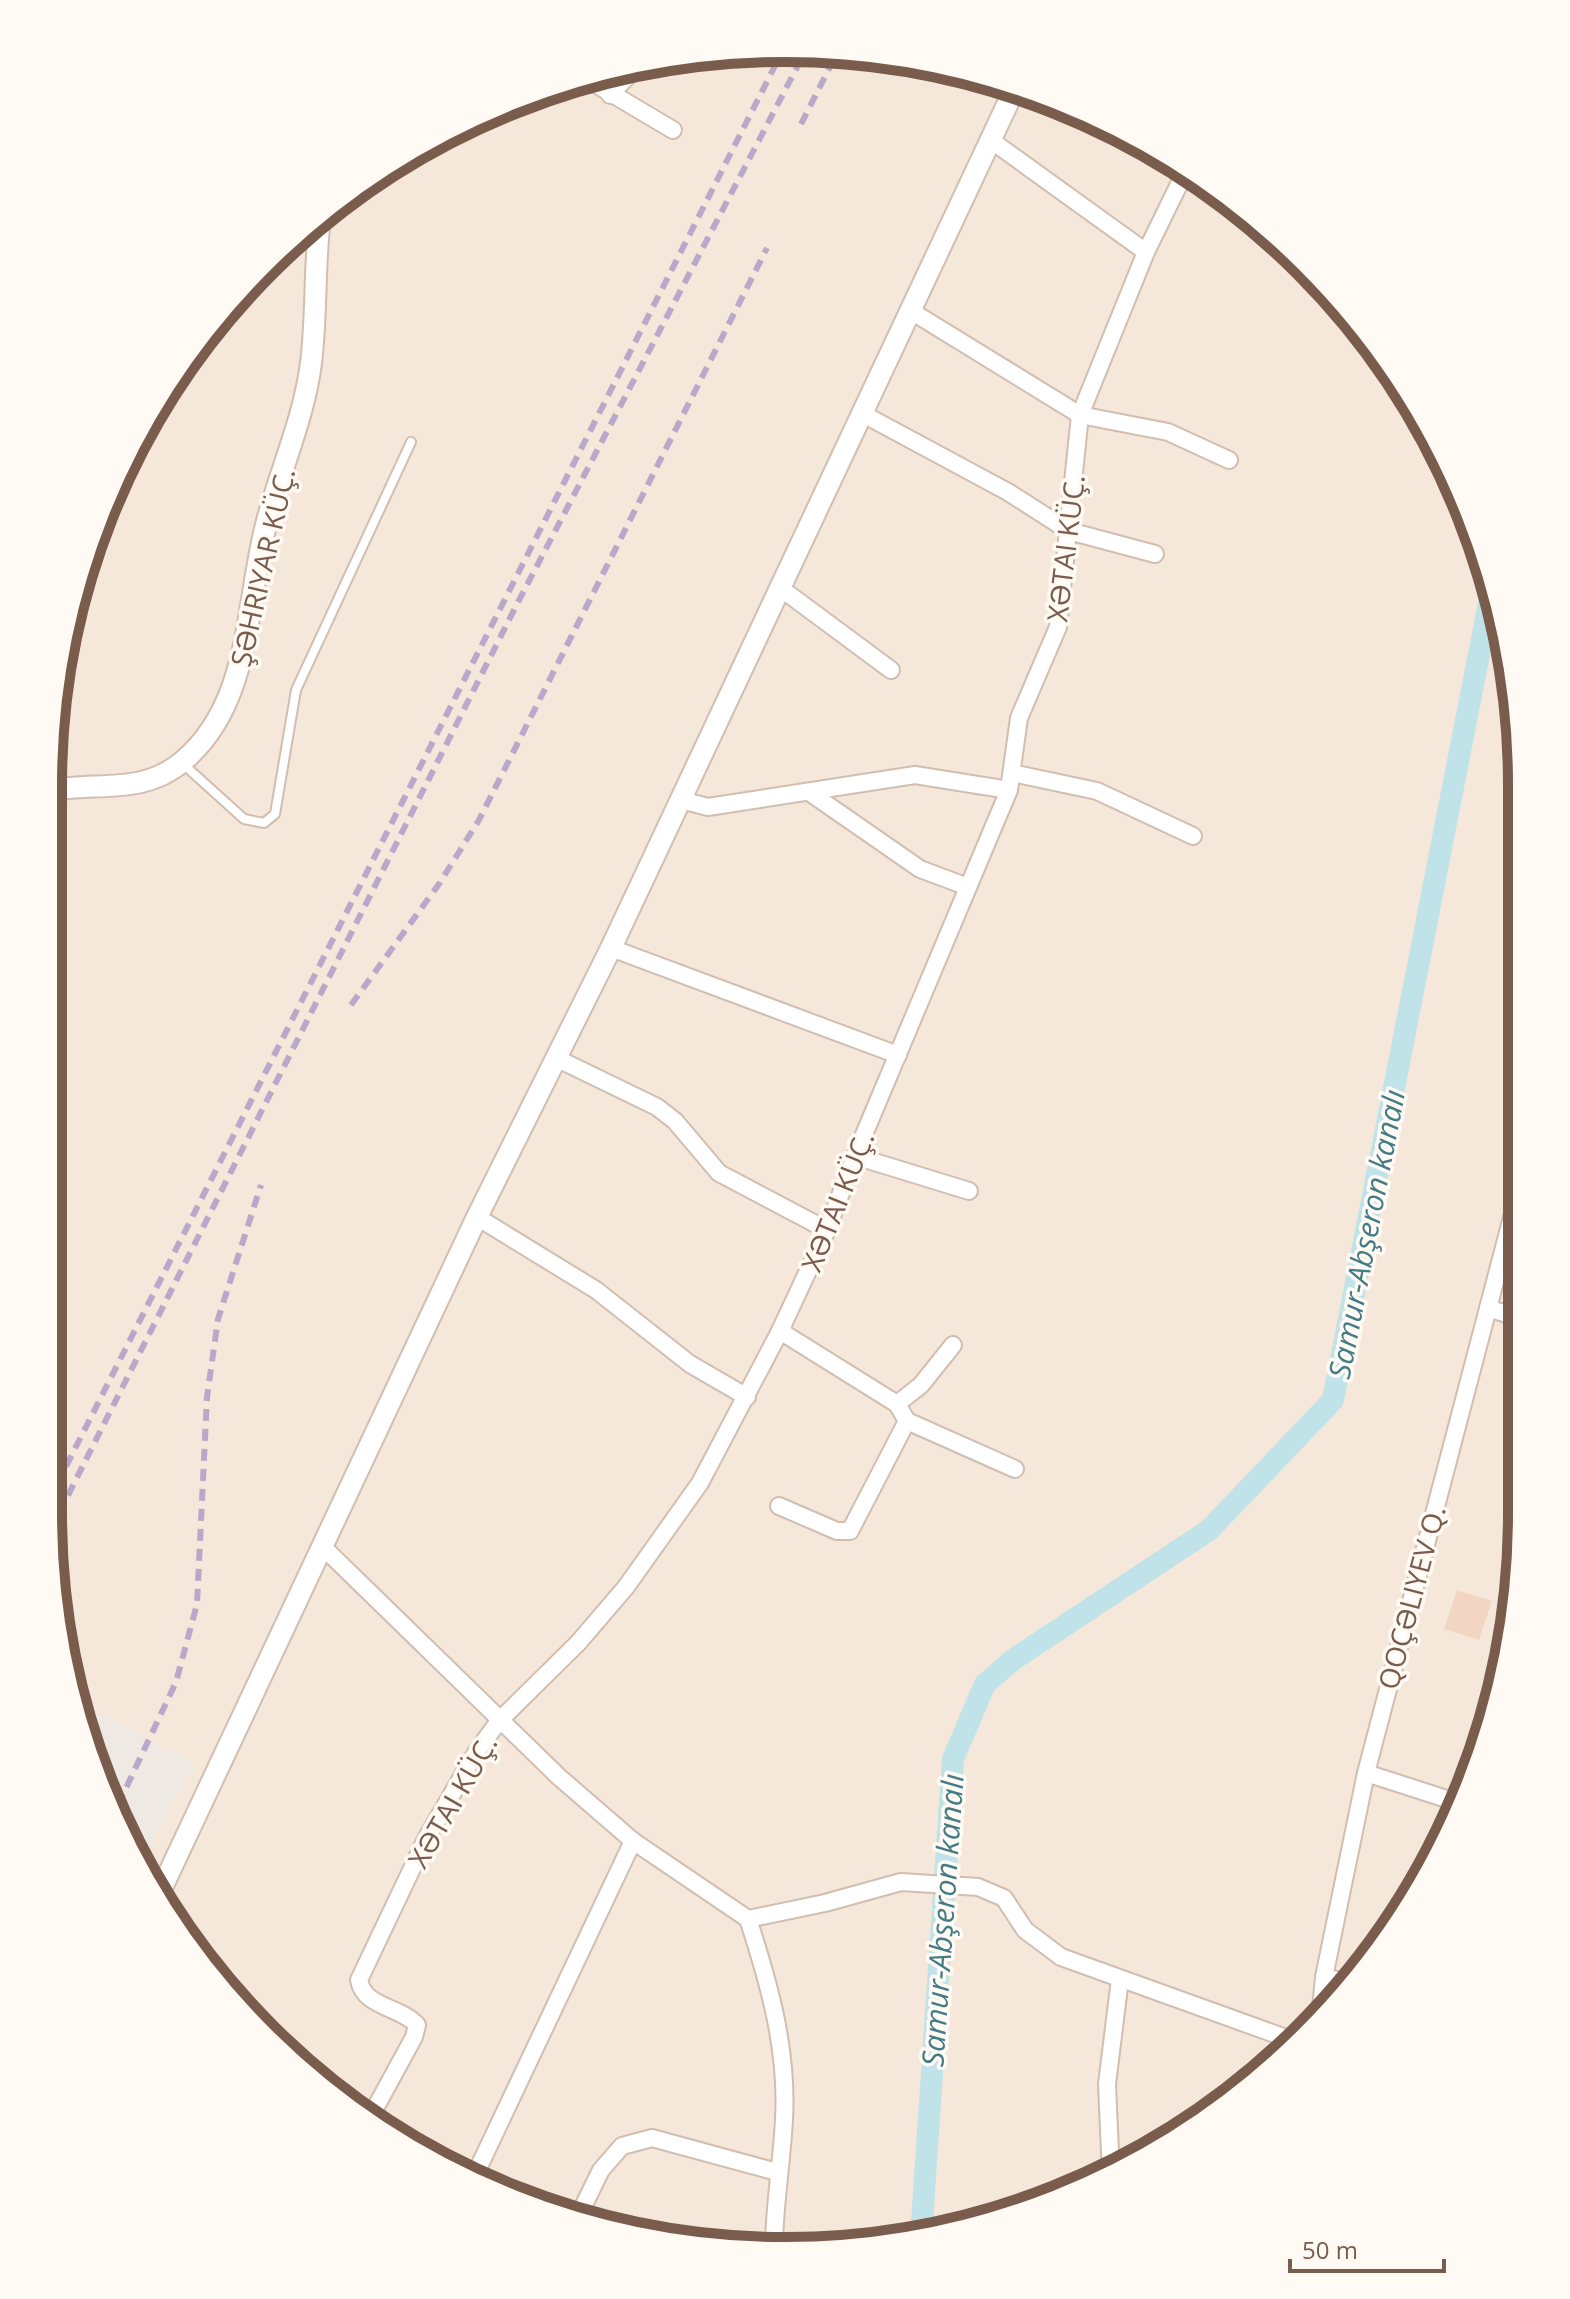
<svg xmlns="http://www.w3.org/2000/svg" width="1570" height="2299" font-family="'Open Sans',sans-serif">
  <rect width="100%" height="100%" fill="#fdf6ec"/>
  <!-- residential -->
  <path fill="#f5e8da" d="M785,48l144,14 138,42 128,68 111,92 140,195 62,183 14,143v729l-14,144 -42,138 -68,128 -92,111 -195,140 -183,62 -239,8 -186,-50 -204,-127 -127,-145 -99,-218 -25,-191v-729l14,-143 62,-183 140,-195 112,-92 127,-68 139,-42z"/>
  <!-- industrial -->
  <path fill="#efe9e4" d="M73,1700l121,64 -51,96 -70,-155z"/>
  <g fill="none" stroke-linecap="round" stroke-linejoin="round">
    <!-- canal -->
    <path stroke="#bfe3e8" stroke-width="22" d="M921,2237l32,-478 32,-75 29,-25 195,-129 124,-130 158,-807"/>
  </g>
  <!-- building -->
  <path fill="#f3d5c3" d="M1457,1590l35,11 -13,39 -35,-11z"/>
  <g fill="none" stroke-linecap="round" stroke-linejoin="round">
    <defs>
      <path id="service" d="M182,763l62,56 20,4 11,-9 21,-124 115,-248"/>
      <g id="minor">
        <path d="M587,79l86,51"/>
        <path d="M610,95l31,-33"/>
        <path d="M992,141l154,111"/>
        <path d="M911,311l169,104 88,17 61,28"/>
        <path d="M863,414l145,78 61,39 86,23"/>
        <path d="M779,587l112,83"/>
        <path d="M1012,773l85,18 96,45"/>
        <path d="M809,792l111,77 48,18"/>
        <path d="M681,800l27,7 207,-32 94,15"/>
        <path d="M611,948l287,107"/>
        <path d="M558,1059l99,48 18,14 44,52 108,57"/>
        <path d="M855,1156l114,35"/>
        <path d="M477,1217l119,73 94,74 57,33"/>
        <path d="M1488,1308l34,11"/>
        <path d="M897,1404l24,-19 32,-40"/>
        <path d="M907,1421l108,48"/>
        <path d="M779,1506l58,25h13l57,-110 -10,-17 -117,-73"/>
        <path d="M324,1548l235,229 74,64 115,78 77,-16 76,-21 77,5 26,11 21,32 36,27 236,85"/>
        <path d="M1366,1773l96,31"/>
        <path d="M748,1919c21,64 40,131 36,200 -2,41 -9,82 -10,123"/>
        <path d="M1324,1977l25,6"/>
        <path d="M1320,2018l4,-41 42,-204 156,-594"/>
        <path d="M372,2114l42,-77 3,-12c-17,-19 -53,-17 -58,-45l67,-141 51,-88 22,-30 79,-78 48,-56 74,-104 80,-152 47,-101 28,-74 154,-366 10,-72 39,-91 22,-212 66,-163 41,-84"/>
        <path d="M1111,2175l-4,-91 13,-105"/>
        <path d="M474,2177l159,-336"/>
        <path d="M579,2215l22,-45 21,-24 30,-8 125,34"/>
      </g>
      <g id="tertiary">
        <path d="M48,791c47,-10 93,5 134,-29 71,-59 63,-160 85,-241 14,-53 37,-103 44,-158 6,-48 3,-97 9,-145"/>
        <path d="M159,1894l318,-677 134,-269 404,-860"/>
      </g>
    </defs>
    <!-- service casing -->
    <use href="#service" stroke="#d1beb0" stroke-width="12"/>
    <!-- minor casing -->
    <use href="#minor" stroke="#d1beb0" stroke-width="20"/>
    <!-- tertiary casing -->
    <use href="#tertiary" stroke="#d1beb0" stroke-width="24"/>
    <!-- path -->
    <path stroke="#d9b8a5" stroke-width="4" stroke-dasharray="2 6" stroke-linecap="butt" d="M108,508l53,-101"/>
    <!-- service -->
    <use href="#service" stroke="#fff" stroke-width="8"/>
    <!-- minor -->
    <use href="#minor" stroke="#fff" stroke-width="16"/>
    <!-- tertiary -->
    <use href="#tertiary" stroke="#fff" stroke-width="20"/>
    <!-- rail -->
    <g stroke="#b9a8c9" stroke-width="6" stroke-dasharray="12 8" stroke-linecap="butt">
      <path d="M801,124l36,-71"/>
      <path d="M351,1005l88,-121 40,-64 288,-572"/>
      <path d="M48,1502l736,-1454"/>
      <path d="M50,1531l466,-925 290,-556"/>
      <path d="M118,1805l58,-123 21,-78 10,-207 11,-78 43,-134"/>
    </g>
  </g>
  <g text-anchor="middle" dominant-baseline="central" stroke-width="7" stroke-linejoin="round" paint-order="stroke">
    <!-- street labels -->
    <g font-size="28" fill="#7a5c4d" stroke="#fffaf3">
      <text transform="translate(1065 548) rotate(-83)">XƏTAI KÜÇ.</text>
      <text transform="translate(262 567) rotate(-77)">ŞƏHRIYAR KÜÇ.</text>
      <text transform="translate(837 1201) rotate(-68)">XƏTAI KÜÇ.</text>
      <text transform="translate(1411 1597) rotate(-75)">QOÇƏLIYEV Q.</text>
      <text transform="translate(452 1801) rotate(-60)">XƏTAI KÜÇ.</text>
    </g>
    <!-- water labels -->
    <g font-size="30" font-style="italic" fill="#437c86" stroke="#fffaf3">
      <text transform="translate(1366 1234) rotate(-79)">Samur-Abşeron kanalı</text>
      <text transform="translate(942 1920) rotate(-86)">Samur-Abşeron kanalı</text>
    </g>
  </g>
  <!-- crop -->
  <path d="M0 0H1570V2299H0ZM785 62H785A723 723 0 0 1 1508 785V1514A723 723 0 0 1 785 2237H785A723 723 0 0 1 62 1514V785A723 723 0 0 1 785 62Z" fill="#fffaf3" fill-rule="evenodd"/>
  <path fill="none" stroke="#7a5c4d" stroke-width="10" d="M785 62H785A723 723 0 0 1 1508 785V1514A723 723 0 0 1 785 2237H785A723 723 0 0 1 62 1514V785A723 723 0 0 1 785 62Z"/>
  <!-- scale -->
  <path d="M1290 2259v12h154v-12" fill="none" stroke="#7a5c4d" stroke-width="4"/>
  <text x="1302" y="2259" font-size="24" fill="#7a5c4d" stroke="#fffaf3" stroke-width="6" paint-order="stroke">50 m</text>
</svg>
